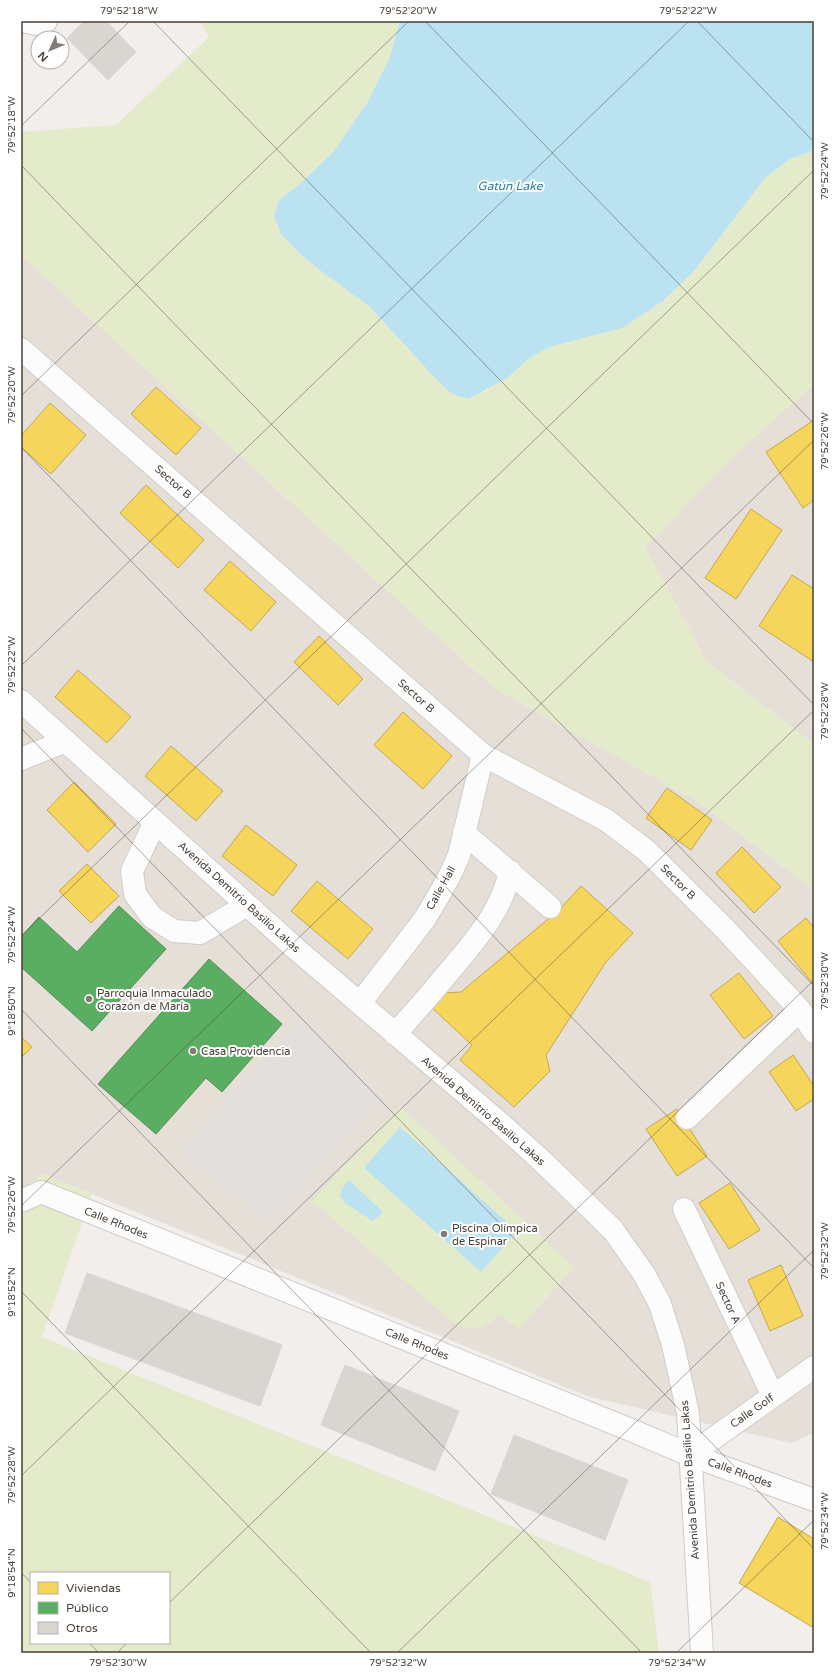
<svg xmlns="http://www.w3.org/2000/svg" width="835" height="1674" font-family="'Varela Round',sans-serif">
  <rect width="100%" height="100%" fill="#f1eeeb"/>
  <!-- residential -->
  <g fill="#e5dfd8">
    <path d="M21,255l473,433 201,112 119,90v543l-23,10 -201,-46 -547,-223 -22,17z"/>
    <path d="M814,384v360l-108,-83 -61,-114 96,-98z"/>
  </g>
  <!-- green -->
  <g fill="#e3ebcb" fill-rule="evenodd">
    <path d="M200,21h199v3l-9,33 -23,46 -33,48 -34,33 -21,16 2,34 20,21 20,16 49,36 66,72 16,15 32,-2 22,-13 22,-20 21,-12 73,-19 41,-27 32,-31 70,-92 25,-19 24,-9v234l-73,65 -96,98 61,114 108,83v146l-119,-90 -201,-112 -473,-433v-123l95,-7 93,-88z"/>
    <path d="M400,1106l174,161 -55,62 -20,-15c-16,16 -22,18 -44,10l-143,-123z"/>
    <path d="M43,1174l49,20 -50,143 608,245 9,71h-638v-462zM31,1573h138v70h-138z"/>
  </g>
  <!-- parking -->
  <path fill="#e3dfdc" d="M302,1021l80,76 -113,124 -89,-69z"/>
  <!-- water -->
  <g fill="#bbe2f0">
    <path d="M399,21h415v129l-24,9 -25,19 -70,92 -32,31 -41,27 -73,19 -21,12 -22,20 -38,20 -16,-5 -16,-15 -66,-72 -49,-36 -20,-16 -20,-21 -7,-18 5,-16 21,-16 34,-33 33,-48 23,-46 9,-33z"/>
    <path d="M400,1127l117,104 -36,41 -117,-104z"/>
    <path d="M349,1180l34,32 -10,9 -28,-18 -5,-7 2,-8z"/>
  </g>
  <!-- homes -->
  <g fill="#f6d55c" stroke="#c2a851">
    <path d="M156,387l45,41 -25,27 -45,-41z"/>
    <path d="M50,403l36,32 -35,39 -30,-27v-11z"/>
    <path d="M814,420v80l-11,8 -37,-56z"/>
    <path d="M146,485l58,55 -26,28 -58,-55z"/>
    <path d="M751,509l31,21 -46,69 -31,-21z"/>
    <path d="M230,561l46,41 -25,29 -47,-41z"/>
    <path d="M792,575l22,14v73l-55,-36z"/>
    <path d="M319,636l44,43 -25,26 -44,-43z"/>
    <path d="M78,670l53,47 -24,26 -52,-46z"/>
    <path d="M403,712l49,44 -29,33 -49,-44z"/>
    <path d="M171,746l52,45 -27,30 -51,-45z"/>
    <path d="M74,782l42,42 -28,28 -41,-42z"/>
    <path d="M667,788l45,32 -21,30 -45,-32z"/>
    <path d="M246,825l51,40 -24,31 -51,-40z"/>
    <path d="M742,847l39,40 -27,26 -38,-40z"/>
    <path d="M87,864l32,32 -28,27 -32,-32z"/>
    <path d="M317,881l56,48 -25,30 -57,-48z"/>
    <path d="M581,886l52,47 -27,29 -60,93 4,16 -36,36 -54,-47 12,-15 -42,-39 10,-13 21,-1 99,-83z"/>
    <path d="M806,918l8,10v55l-1,1 -35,-43z"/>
    <path d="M739,973l34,43 -29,23 -34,-44z"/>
    <path d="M21,1037l11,10 -11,11z"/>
    <path d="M793,1055l21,31v13l-18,12 -27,-39z"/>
    <path d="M677,1109l30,47 -30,20 -31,-47z"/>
    <path d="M730,1183l30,47 -31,19 -30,-46z"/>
    <path d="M781,1265l22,51 -33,15 -22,-51z"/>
    <path d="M778,1517l36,22v89l-75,-45z"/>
  </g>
  <!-- public -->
  <g fill="#5aae61" stroke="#558d54">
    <path d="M119,906l47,43 -74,82 -71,-64v-30l18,-20 38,35z"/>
    <path d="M209,959l73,65 -60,68 -16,-14 -50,56 -58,-50z"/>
  </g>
  <!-- building -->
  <g fill="#d9d6d2" stroke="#dad5d1">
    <path d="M84,21h22l30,31 -28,28 -41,-42z"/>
    <path d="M87,1273l195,72 -22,61 -195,-73z"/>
    <path d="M345,1365l114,46 -24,60 -114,-46z"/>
    <path d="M514,1435l114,45 -23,60 -114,-46z"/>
  </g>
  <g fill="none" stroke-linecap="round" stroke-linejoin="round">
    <defs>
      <g id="minor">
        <path d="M24,21l12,3 10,-3"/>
        <path d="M21,349l462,406 123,65 41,31 78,78 75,81 14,22"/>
        <path d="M21,701l274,247 205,175 42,38 71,69 31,44 16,30 13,41 15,68 14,240"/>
        <path d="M21,759l45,-18"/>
        <path d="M155,822l-23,49 3,23 17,23 22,14 26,2 47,-28"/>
        <path d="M464,833l86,74"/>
        <path d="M360,1003l64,-83 15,-25 12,-22 8,-18 24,-100"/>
        <path d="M395,1034c20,-22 39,-44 58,-67 25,-30 49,-57 57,-96"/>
        <path d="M687,1118l113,-108"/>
        <path d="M21,1201l20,-9 585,236 64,27 124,45"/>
        <path d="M684,1209l89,187"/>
        <path d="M690,1455l124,-88"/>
      </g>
    </defs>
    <!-- minor casing -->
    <use href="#minor" stroke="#cfccc9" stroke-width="24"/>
    <!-- minor -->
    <use href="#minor" stroke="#fdfcfc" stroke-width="22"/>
  </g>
  <!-- ticks -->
  <path fill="none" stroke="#483f37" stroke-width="1" stroke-opacity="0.45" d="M153,21l661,684M425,21l389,403M697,21l117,121M21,126l109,-105M21,165l793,821M21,396l388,-375M21,447l793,821M21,666l668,-645M21,728l793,821M21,936l793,-766M21,1009l621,644M21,1206l793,-766M21,1291l350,362M21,1476l793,-766M21,1572l10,11M169,1603l645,-623M89,1643l10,10M117,1653l10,-10M397,1653l417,-403M676,1653l138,-133"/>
  <!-- markers -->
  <g fill="#837c76" stroke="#fff" stroke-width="1.5">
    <circle cx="89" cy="999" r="4"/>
    <circle cx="193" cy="1051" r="4"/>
    <circle cx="444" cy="1234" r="4"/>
  </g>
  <g text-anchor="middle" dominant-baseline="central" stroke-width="4" stroke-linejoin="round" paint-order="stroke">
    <!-- street labels -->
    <g font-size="11" fill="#483f37" stroke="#fff">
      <text transform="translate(173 482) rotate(41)">Sector B</text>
      <text transform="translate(416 696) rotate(41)">Sector B</text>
      <text transform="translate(678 882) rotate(45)">Sector B</text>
      <text transform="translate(441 888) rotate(-61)">Calle Hall</text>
      <text transform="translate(239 897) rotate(42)">Avenida Demitrio Basilio Lakas</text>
      <text transform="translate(483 1111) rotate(41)">Avenida Demitrio Basilio Lakas</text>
      <text transform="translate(116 1223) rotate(22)">Calle Rhodes</text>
      <text transform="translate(728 1303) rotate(65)">Sector A</text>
      <text transform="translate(417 1344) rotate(22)">Calle Rhodes</text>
      <text transform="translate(752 1411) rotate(-35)">Calle Golf</text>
      <text transform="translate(740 1473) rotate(20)">Calle Rhodes</text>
      <text transform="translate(690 1480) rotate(-94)">Avenida Demitrio Basilio Lakas</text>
    </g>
    <!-- poi labels -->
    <g font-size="11" fill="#483f37" stroke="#fff" text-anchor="start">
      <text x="97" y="993">Parroquia Inmaculado<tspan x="97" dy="13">Corazón de María</tspan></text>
      <text x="201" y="1051">Casa Providencia</text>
      <text x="452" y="1228">Piscina Olímpica<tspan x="452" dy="13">de Espinar</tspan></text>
    </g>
    <!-- water labels -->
    <g font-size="12" font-style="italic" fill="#297c9d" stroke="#fff">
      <text x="510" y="186">Gatún Lake</text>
    </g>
  </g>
  <!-- border -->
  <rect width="835" height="1674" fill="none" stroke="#ffffff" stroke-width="44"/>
  <!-- legend -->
  <rect x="30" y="1572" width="140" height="72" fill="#ffffff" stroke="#b6b2af"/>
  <rect x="38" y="1582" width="20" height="12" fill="#f6d55c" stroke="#b6b2af"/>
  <text x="66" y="1592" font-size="12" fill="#483f37">Viviendas</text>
  <rect x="38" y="1602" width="20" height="12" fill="#5aae61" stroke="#b6b2af"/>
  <text x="66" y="1612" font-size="12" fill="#483f37">Público</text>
  <rect x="38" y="1622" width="20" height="12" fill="#d9d6d2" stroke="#b6b2af"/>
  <text x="66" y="1632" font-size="12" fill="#483f37">Otros</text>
  <!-- north arrow -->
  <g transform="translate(50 50) rotate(226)"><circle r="19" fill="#ffffff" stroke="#b6b2af"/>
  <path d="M0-3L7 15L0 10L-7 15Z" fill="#837c76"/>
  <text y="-6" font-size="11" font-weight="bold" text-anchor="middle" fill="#483f37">N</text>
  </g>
  <rect x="22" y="22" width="791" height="1630" fill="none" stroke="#483f37" stroke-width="1.5"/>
  <g font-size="10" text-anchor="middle" fill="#483f37">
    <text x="129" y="14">79°52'18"W</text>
    <text x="408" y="14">79°52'20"W</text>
    <text x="688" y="14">79°52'22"W</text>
    <text transform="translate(11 125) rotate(-90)" y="4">79°52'18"W</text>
    <text transform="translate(824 171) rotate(-90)" y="4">79°52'24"W</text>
    <text transform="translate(11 395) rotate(-90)" y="4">79°52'20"W</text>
    <text transform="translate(824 441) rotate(-90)" y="4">79°52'26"W</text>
    <text transform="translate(11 665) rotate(-90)" y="4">79°52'22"W</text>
    <text transform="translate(824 711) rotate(-90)" y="4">79°52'28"W</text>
    <text transform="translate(11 935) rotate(-90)" y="4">79°52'24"W</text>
    <text transform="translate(824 981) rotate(-90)" y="4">79°52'30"W</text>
    <text transform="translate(11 1011) rotate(-90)" y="4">9°18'50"N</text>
    <text transform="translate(11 1205) rotate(-90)" y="4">79°52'26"W</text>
    <text transform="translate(824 1251) rotate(-90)" y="4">79°52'32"W</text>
    <text transform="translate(11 1292) rotate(-90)" y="4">9°18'52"N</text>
    <text transform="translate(11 1475) rotate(-90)" y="4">79°52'28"W</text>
    <text transform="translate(824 1521) rotate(-90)" y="4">79°52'34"W</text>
    <text transform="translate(11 1573) rotate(-90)" y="4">9°18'54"N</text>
    <text x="118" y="1666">79°52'30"W</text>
    <text x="398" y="1666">79°52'32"W</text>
    <text x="677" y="1666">79°52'34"W</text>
  </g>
</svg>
